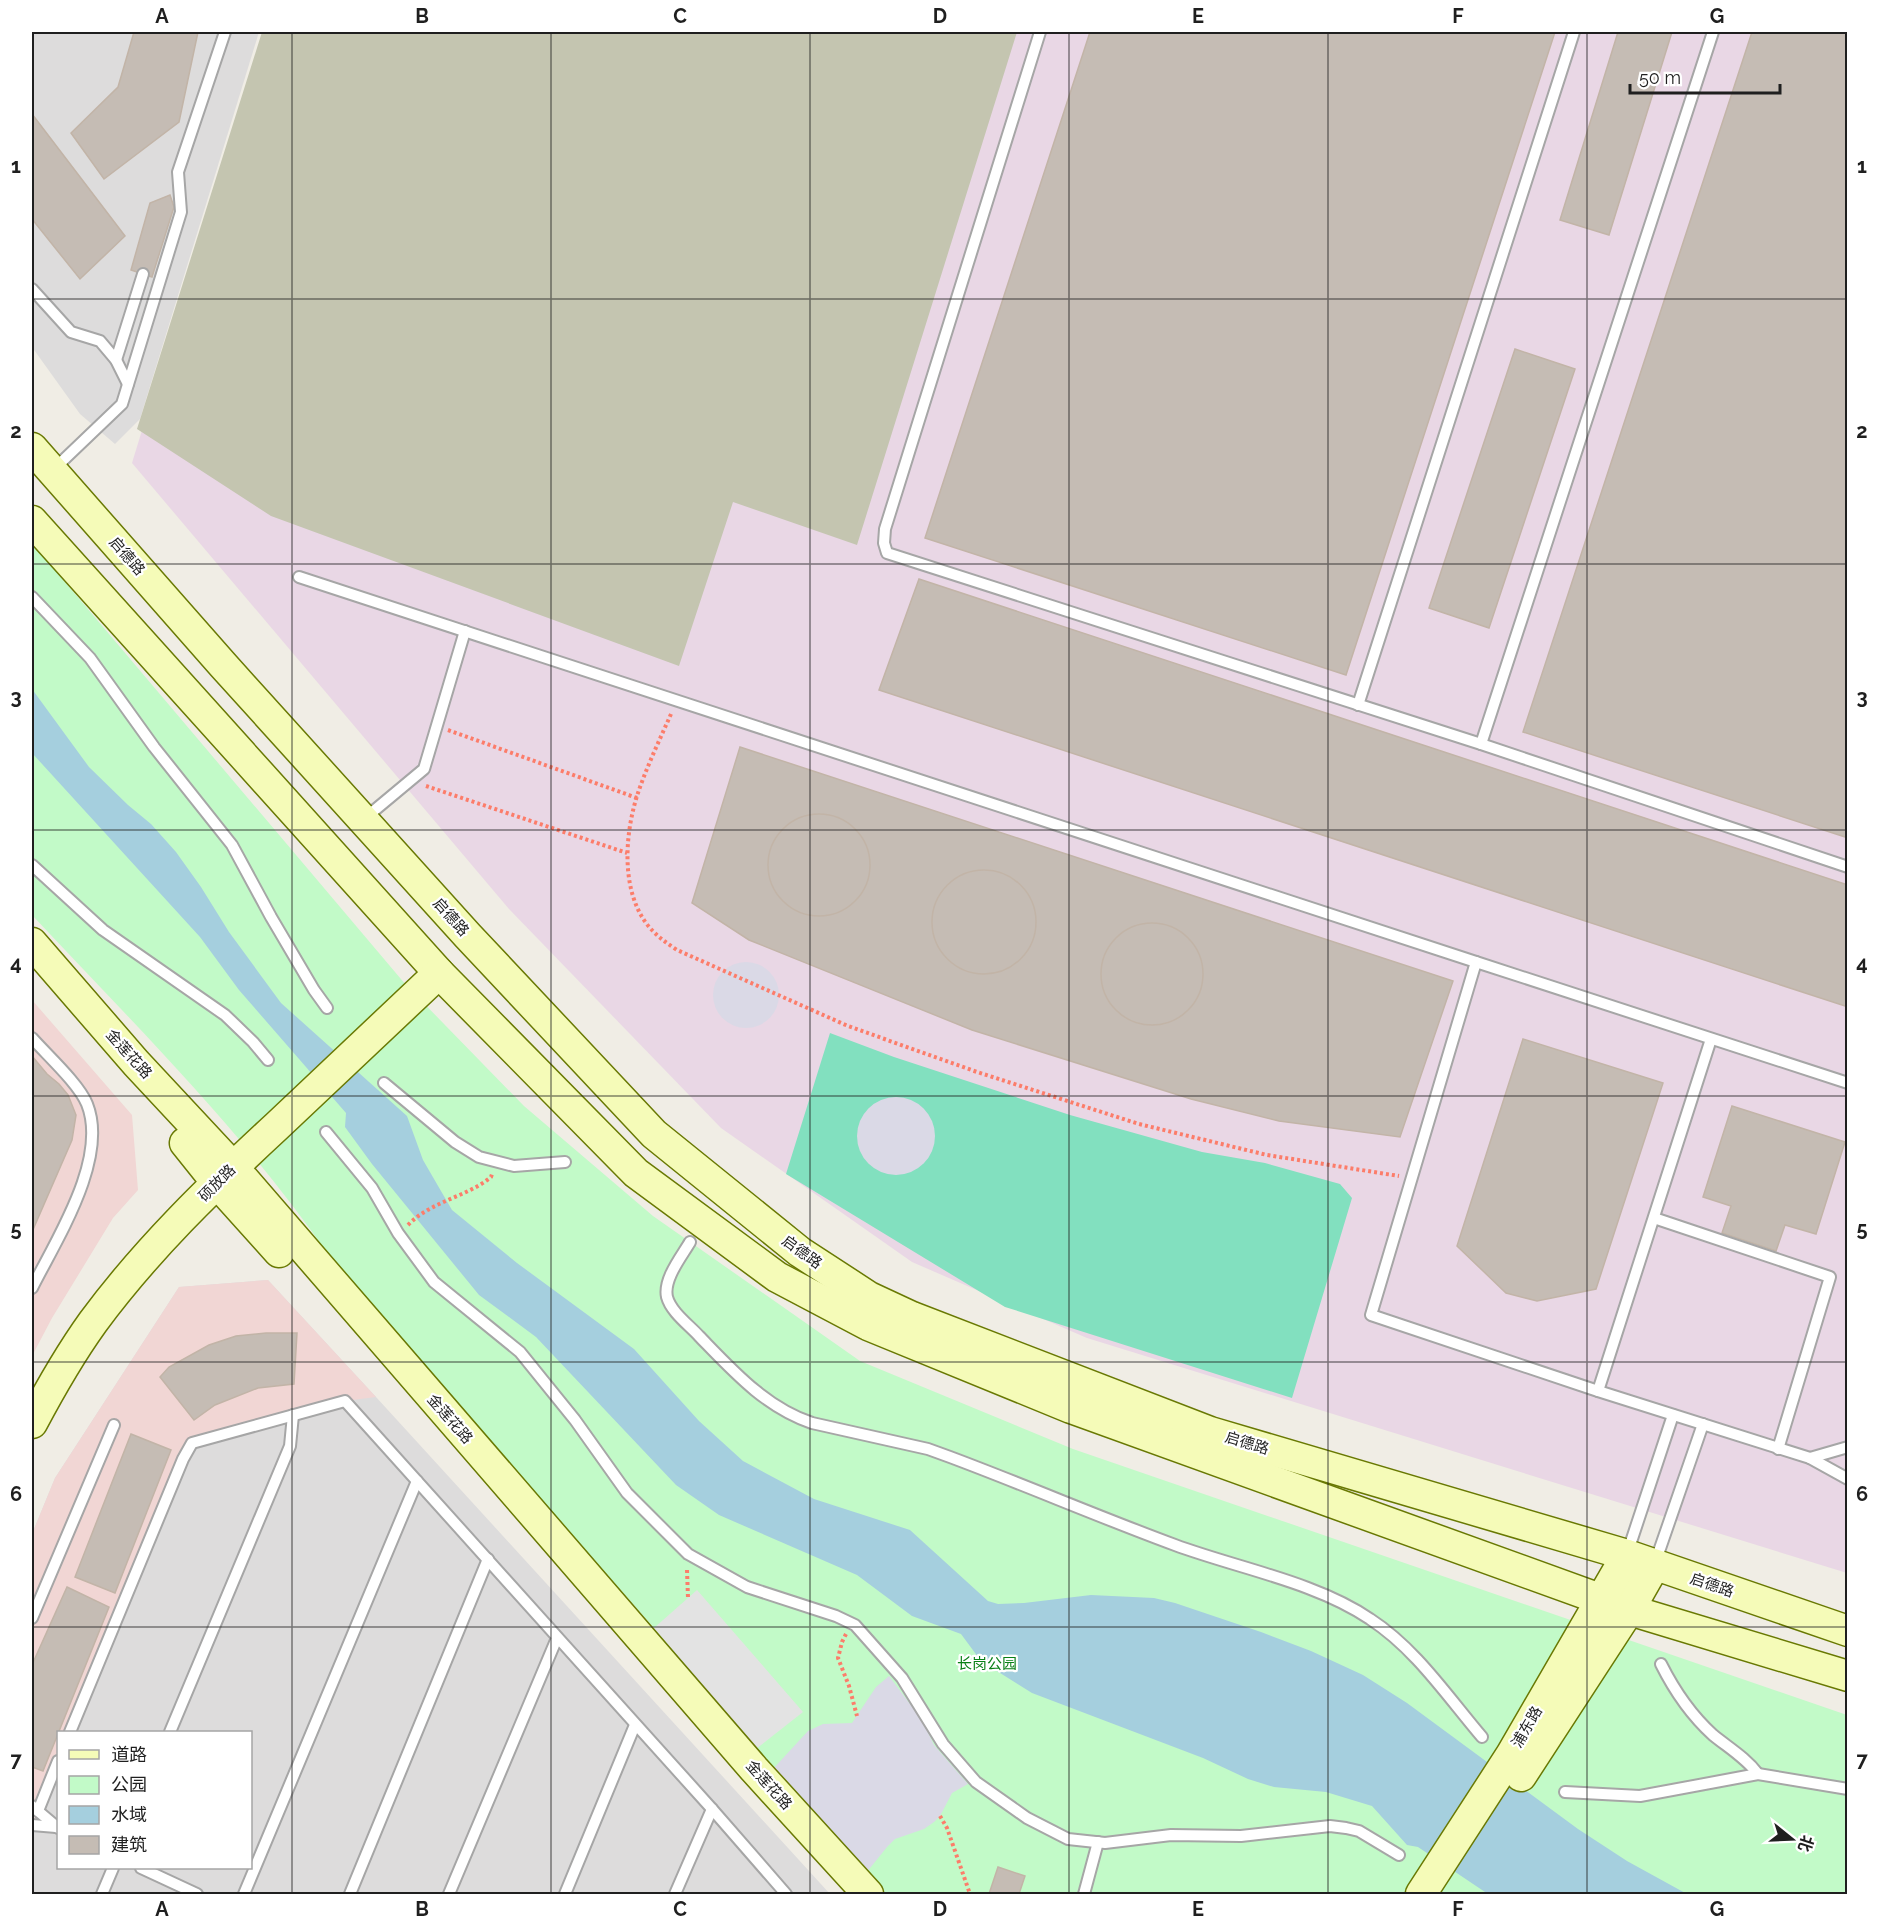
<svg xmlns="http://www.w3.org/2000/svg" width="1879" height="1926" font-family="Raleway,'Noto Sans SC',sans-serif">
  <rect width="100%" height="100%" fill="#f0ede5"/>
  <!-- residential -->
  <g fill="#dddcdc" fill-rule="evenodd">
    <path d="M32,32h227l-119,387 -25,25 -35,-30 -48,-67z"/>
    <path d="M268,1280l108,117 454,497h-798v-360l23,-56 124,-191zM58,1732h192v136h-192z"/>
  </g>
  <!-- commercial -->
  <g fill="#f1d6d4">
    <path d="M32,1000l100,115 6,75 -25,28 -61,100 -20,38z"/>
    <path d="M268,1280l108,117 -31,4 -153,42 -122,289h-12v28l-26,65v-291l23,-56 124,-191z"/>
  </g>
  <!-- industrial -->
  <path fill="#e9d7e5" d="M264,32h1583v1541l-760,-235 -175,-76 -191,-134 -212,-219 -377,-446z"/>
  <!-- construction -->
  <path fill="#c4c5b0" d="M262,32h755l-160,513 -124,-43 -54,164 -408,-150 -134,-87z"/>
  <!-- park -->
  <path fill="#c2fac8" d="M32,543l374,442 118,121 129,110 207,145 213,88 774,266v179h-962l-112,-125 -119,-141 -325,-372c-85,-124 -194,-231 -297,-341z"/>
  <!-- pitch -->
  <path fill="#82e0bf" d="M830,1033l64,24 176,58 132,37 63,11 75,21 12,14 -60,200 -287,-91 -219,-133z"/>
  <!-- parking -->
  <path fill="#e3e3e3" d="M697,1590l106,122 -47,37 -102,-121z"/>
  <!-- plaza -->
  <g fill="#dad9e6">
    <circle cx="746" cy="995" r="33"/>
    <circle cx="896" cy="1136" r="39"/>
    <path d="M889,1676l33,44 12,25 34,39 -16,9 -12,23 -6,6 -10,7 -29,10 -8,8 -21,26 -93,-104 35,-38 15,-7 29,-1 24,-36z"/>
  </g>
  <!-- water -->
  <path fill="#a5cfde" d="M32,689l57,78 39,38 23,19 25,28 25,35 28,45 52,71 126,113 16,44 29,50 65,53 117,86 65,72 44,40 71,38 96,31 78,71 10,3 26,-1 67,-8 63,3 21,5 86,29 50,19 52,24 44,28 171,126 49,32 60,33h-199l-70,-47 -11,-2 -35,-39 -46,-14 -52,-5 -26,-8 -45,-21 -171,-65 -51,-32 -20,-27 -49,-18 -55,-41 -138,-60 -43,-30 -140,-148 -57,-42 -107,-131 -27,-37 1,-14 -107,-123 -39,-53 -168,-184z"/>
  <!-- building -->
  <g fill="#c5bcb4" stroke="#c2b4a7" stroke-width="1.5">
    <path d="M134,32h64l-19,90 -75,57 -33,-46 47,-46z"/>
    <path d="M1090,32h465l-209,643 -421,-137z"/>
    <path d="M1618,32h54l-63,203 -49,-15z"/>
    <path d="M1752,32h96v806l-325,-106z"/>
    <path d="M32,114l93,122 -45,43 -48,-60z"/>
    <path d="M170,195l4,12 -22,70 -21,-7 19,-67z"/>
    <path d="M1515,349l60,20 -86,259 -60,-20z"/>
    <path d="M919,579l929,306v122l-969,-317z"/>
    <path d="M740,747l713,234 -53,156 -121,-16 -88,-22 -219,-69 -223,-90 -57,-37z"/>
    <circle cx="819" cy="865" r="51"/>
    <circle cx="984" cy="922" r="52"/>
    <circle cx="1152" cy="974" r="51"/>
    <path d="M1523,1039l140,44 -67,206 -59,12 -31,-8 -49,-47z"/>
    <path d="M32,1056l15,18 12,10 9,11 8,20 -4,25 -40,92z"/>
    <path d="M1732,1106l113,36 -29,92 -31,-9 -9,26 -54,-18 9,-27 -28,-9z"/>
    <path d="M266,1333h31l-3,51 -36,4 -43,17 -21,15 -34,-43 9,-10 40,-22 27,-9z"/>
    <path d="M131,1434l40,16 -56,143 -40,-16z"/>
    <path d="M67,1587l42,20 -66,164 -11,-4v-102z"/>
    <path d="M998,1867l27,9 -6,18h-30z"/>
  </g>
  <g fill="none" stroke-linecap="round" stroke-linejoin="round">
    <defs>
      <g id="lane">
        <path d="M1040,32l-155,497 -1,14 3,10 594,191 367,123"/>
        <path d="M32,289l39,43 29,9 16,19 12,24"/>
        <path d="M116,360l27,-86"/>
        <path d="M54,469l68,-65 59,-192 -3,-40 47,-140"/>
        <path d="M299,577l1177,385"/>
        <path d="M32,597l58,61 64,89 78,98 39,72 43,73 13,18"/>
        <path d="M1358,705l216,-673"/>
        <path d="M1481,744l232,-712"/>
        <path d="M364,819l60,-50 41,-138"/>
        <path d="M32,865l71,65 122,85 28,27 15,18"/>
        <path d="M32,1038c15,17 47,46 55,66 22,55 -31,136 -55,184"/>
        <path d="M384,1083l71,59 24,15 35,9 51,-4"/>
        <path d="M1848,1083l-372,-121 -105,353 227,76 212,67 38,21"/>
        <path d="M326,1132l46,56 26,45 36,49 86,70 55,68 52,73 61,61 59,33 89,29 19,9 47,53 41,66 33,38 51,36 41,21 37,4 66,-8 70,1 89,-10 16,2 13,3 40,24"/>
        <path d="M1654,1218l176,59 -52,172"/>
        <path d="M690,1242c-8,14 -27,37 -23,55 4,15 22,28 32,39 34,35 66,71 113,87l116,26 22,8c75,28 149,60 225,88 62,23 141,37 195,74 46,30 77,77 112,118"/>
        <path d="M1598,1391l113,-352"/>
        <path d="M1810,1458l38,-11"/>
        <path d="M1627,1554l46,-139"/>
        <path d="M1655,1563l48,-139"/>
        <path d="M32,1618l82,-193"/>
        <path d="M1661,1664c13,26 30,51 52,71 16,13 33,23 45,39"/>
        <path d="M70,1732l113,-273 9,-16 153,-42 367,408 74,85"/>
        <path d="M170,1732l120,-286 3,-31"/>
        <path d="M1565,1792l75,4 118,-22 90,15"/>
        <path d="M32,1806l26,22"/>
        <path d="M38,1811l20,-50"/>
        <path d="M32,1825l24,2"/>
        <path d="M141,1868l56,26"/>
        <path d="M102,1894l11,-26"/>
        <path d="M244,1894l173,-413"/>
        <path d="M350,1894l138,-335"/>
        <path d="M449,1894l108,-256"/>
        <path d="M565,1894l70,-169"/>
        <path d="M675,1894l37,-85"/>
        <path d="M1084,1894l14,-52"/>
      </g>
      <g id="secondary">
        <path d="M32,448l191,217 245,271 186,198 146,118 69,45 43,20 298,115 417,123 221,76"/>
        <path d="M32,521l407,452 197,200 141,104 91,48 203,83 565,204 212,64"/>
        <path d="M32,943l104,120 97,104 521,602 114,125"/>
        <path d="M185,1143l32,40 62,69"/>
        <path d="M32,1423c18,-34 38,-69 61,-101 53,-72 118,-135 184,-196 54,-51 108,-102 162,-153"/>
        <path d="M1521,1776l108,-166 25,-44"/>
        <path d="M1421,1894l90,-139 116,-200"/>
      </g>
    </defs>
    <!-- lane casing -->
    <use href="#lane" stroke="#a6a6a6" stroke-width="14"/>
    <!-- secondary casing -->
    <use href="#secondary" stroke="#697903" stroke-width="33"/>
    <!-- path -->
    <g stroke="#fc7d6a" stroke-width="4" stroke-dasharray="3 3" stroke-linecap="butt">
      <path d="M671,714c-11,25 -23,50 -32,76 -14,40 -19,97 7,133 9,12 19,19 31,27l171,76 129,46 162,52 128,31 132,21"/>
      <path d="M448,730l189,68"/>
      <path d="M426,786l201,67"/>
      <path d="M408,1225c23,-24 59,-28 83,-48l1,-3"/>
      <path d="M687,1570l1,28"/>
      <path d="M846,1634l-4,8 -4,16 11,28 8,30"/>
      <path d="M940,1816l7,12 23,66"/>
    </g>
    <!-- lane -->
    <use href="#lane" stroke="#fff" stroke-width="10"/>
    <!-- secondary -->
    <use href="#secondary" stroke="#f5fbb8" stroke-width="30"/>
  </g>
  <!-- grid -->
  <path fill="none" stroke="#1f1f1f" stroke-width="1.5" stroke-opacity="0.55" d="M292,32v1862M551,32v1862M810,32v1862M1069,32v1862M1328,32v1862M1587,32v1862M32,299h1816M32,564h1816M32,830h1816M32,1096h1816M32,1362h1816M32,1627h1816"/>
  <g text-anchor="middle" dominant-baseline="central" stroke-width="4.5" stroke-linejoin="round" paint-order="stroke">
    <!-- street labels -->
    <g font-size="15" fill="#1f1f1f" stroke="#fff">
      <text transform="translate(127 556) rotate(49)">启德路</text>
      <text transform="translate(451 917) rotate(48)">启德路</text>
      <text transform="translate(129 1054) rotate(48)">金莲花路</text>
      <text transform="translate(217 1183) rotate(-45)">硕放路</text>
      <text transform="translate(802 1252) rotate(36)">启德路</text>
      <text transform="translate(450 1419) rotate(49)">金莲花路</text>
      <text transform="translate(1247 1443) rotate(17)">启德路</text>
      <text transform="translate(1712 1585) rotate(19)">启德路</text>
      <text transform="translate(1527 1727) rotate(-60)">浦东路</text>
      <text transform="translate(769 1785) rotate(48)">金莲花路</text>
    </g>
    <!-- park labels -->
    <g font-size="15" fill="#0a8017" stroke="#fff">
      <text x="987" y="1664">长岗公园</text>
    </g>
  </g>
  <!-- border -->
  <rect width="1879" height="1926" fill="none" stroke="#ffffff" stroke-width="66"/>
  <!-- legend -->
  <rect x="57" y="1731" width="195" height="138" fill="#ffffff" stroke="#a5a5a5" stroke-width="1.5"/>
  <rect x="69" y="1750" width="30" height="9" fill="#f5fbb8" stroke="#a5a5a5" stroke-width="1.5"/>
  <text x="111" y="1761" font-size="18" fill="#1f1f1f">道路</text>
  <rect x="69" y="1776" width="30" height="18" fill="#c2fac8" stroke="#a5a5a5" stroke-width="1.5"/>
  <text x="111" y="1791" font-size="18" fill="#1f1f1f">公园</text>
  <rect x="69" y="1806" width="30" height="18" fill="#a5cfde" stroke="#a5a5a5" stroke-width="1.5"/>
  <text x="111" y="1821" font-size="18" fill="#1f1f1f">水域</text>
  <rect x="69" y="1836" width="30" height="18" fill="#c5bcb4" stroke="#a5a5a5" stroke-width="1.5"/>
  <text x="111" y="1851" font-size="18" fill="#1f1f1f">建筑</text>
  <!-- north arrow -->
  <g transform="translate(1792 1839) rotate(108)" stroke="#ffffff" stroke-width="4.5" paint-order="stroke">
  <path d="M0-4.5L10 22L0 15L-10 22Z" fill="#1f1f1f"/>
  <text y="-9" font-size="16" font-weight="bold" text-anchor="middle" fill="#1f1f1f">北</text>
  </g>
  <!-- scale -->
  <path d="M1630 84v9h150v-9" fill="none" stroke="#1f1f1f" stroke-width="3"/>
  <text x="1639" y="84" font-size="18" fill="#1f1f1f" stroke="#ffffff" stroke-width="4.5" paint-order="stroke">50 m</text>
  <rect x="33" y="33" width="1813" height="1860" fill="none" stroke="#1f1f1f" stroke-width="2"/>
  <g font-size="20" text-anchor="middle" font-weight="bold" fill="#1f1f1f">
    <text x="162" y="23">A</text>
    <text x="422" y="23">B</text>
    <text x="680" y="23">C</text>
    <text x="940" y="23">D</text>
    <text x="1198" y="23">E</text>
    <text x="1458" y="23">F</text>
    <text x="1717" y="23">G</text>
    <text x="16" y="173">1</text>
    <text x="1862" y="173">1</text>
    <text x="16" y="438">2</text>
    <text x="1862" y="438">2</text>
    <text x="16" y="704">3</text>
    <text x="1862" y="704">3</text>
    <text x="16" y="970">4</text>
    <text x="1862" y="970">4</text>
    <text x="16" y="1236">5</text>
    <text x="1862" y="1236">5</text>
    <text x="16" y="1501">6</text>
    <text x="1862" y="1501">6</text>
    <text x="16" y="1767">7</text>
    <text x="1862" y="1767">7</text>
    <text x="162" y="1916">A</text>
    <text x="422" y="1916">B</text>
    <text x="680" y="1916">C</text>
    <text x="940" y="1916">D</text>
    <text x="1198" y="1916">E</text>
    <text x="1458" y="1916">F</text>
    <text x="1717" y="1916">G</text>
  </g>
</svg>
